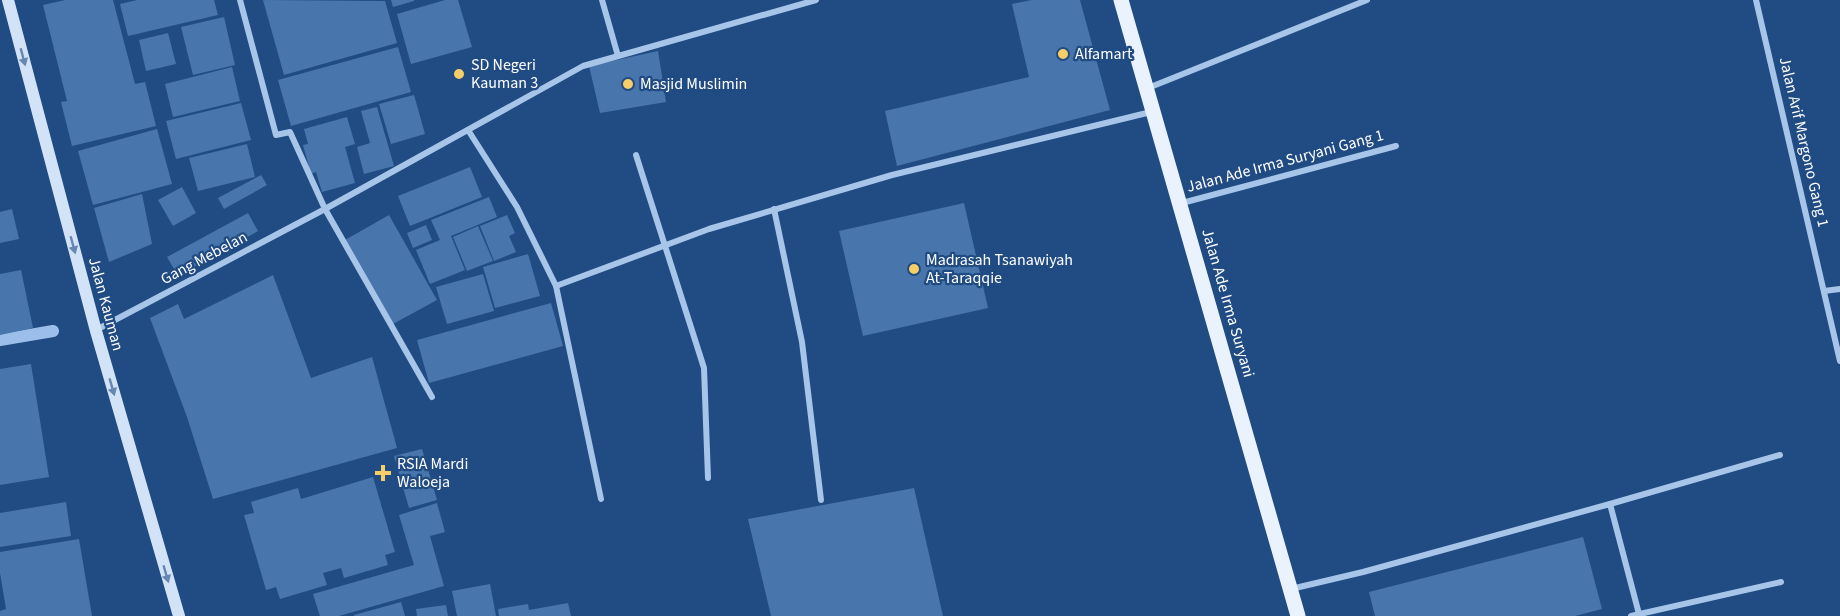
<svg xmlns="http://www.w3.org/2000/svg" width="1840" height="616" font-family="'Source Sans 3',sans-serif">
  <rect width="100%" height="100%" fill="#204b83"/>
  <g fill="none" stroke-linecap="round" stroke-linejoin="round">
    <!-- stream -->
    <path stroke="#9bbfea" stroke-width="12" d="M0,340l53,-9"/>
  </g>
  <!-- building -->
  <g fill="#4875ac">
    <path d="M65,0h48l22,84 10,-2 11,44 -84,20 -11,-44 6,-1 -24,-96z"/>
    <path d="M137,0h77l4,15 -90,21 -8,-32z"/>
    <path d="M263,0l122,1 12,42 -113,32z"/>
    <path d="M391,0h23v1l-21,6z"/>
    <path d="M445,0h13l14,47 -61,17 -14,-50z"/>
    <path d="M1031,0h49l30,110 -213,56 -12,-55 144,-34 -17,-73z"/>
    <path d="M224,17l11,48 -42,10 -12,-48z"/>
    <path d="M168,33l8,31 -30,7 -7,-31z"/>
    <path d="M398,47l13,45 -120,34 -13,-46z"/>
    <path d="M658,51l8,51 -66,11 -11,-47z"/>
    <path d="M232,67l8,34 -67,16 -8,-33z"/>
    <path d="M414,95l11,39 -34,10 -12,-40z"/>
    <path d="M241,103l10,37 -75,19 -10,-38z"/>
    <path d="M377,107l17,59 -30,8 -7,-27 13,-4 -9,-32z"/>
    <path d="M347,117l8,27 -10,3 10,36 -33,9 -6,-20 -5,2 -8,-29 5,-1 -4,-15z"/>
    <path d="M157,129l15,55 -79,21 -15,-54z"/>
    <path d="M247,144l8,33 -57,14 -9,-33z"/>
    <path d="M470,167l12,30 -72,29 -12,-30z"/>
    <path d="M261,175l6,10 -43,24 -6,-11z"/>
    <path d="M182,187l14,26 -23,13 -15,-26z"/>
    <path d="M142,194l10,50 -43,18 -15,-54z"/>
    <path d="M489,197l8,20 -46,19 14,34 -35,14 -14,-34 24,-10 -9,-20z"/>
    <path d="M964,203l24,105 -125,28 -24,-105z"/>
    <path d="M12,209l7,30 -19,4v-31z"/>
    <path d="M248,213l10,18 -80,45 -11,-19z"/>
    <path d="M389,215l48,85 -44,24 -48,-84z"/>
    <path d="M507,215l8,18 -6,3 7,16 -22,9 -14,-35z"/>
    <path d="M426,225l6,15 -19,8 -6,-15z"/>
    <path d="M478,226l15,35 -26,10 -14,-34z"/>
    <path d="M528,254l12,42 -45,12 -12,-41z"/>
    <path d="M21,270l12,58 -33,7v-61z"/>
    <path d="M483,274l11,37 -47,13 -11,-37z"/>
    <path d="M273,275l38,103 61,-21 25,91 -184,51 -26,-82 -37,-99 28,-14 6,15z"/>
    <path d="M551,303l12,43 -134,37 -12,-43z"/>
    <path d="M31,364l18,113 -49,8v-116z"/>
    <path d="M422,449l15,51 -28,8 -15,-52z"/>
    <path d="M373,477l22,75 -10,3 3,10 -44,13 -3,-10 -18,5 4,12 -47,14 -4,-12 -10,3 -22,-75 10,-2 -3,-11 47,-14 3,11z"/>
    <path d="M914,488l29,128h-172l-23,-97z"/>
    <path d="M66,502l5,34 -71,11v-34z"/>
    <path d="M437,503l8,29 -15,4 14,50 -105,30h-19l-7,-22 101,-29 -15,-50z"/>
    <path d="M1583,537l19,72 -27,7h-200l-6,-24z"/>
    <path d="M79,539l13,77h-92v-5l6,-2 -6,-36v-21z"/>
    <path d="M490,584l6,32h-39l-5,-25z"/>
    <path d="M401,602l4,14h-51v-1z"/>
    <path d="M568,603l3,13h-72l-1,-7 30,-5 1,6z"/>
    <path d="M446,605l2,11h-31l-1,-7z"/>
  </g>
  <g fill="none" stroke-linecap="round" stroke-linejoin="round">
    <!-- street -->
    <g stroke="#a7c5e9" stroke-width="6">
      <path d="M240,0l36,135 14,-3 35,77 107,188"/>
      <path d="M602,0l16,56"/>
      <path d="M1756,0l84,361"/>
      <path d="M1148,88l219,-88"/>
      <path d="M468,130l49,77 39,79 45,213"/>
      <path d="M636,155l68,213 4,110"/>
      <path d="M1182,203l214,-57"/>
      <path d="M774,209l28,133 19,158"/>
      <path d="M556,286l153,-57 183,-54 259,-63"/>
      <path d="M1824,291l16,-2"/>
      <path d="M96,330l229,-121 258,-143 233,-66"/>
      <path d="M1610,504l170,-49"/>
      <path d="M1291,589l72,-17 247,-68 29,110"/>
      <path d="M1631,616l150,-34"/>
    </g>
    <!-- secondary -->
    <path stroke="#d2e2f7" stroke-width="12" d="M8,0l88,331 83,285"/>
    <!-- primary -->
    <path stroke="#eaf2fe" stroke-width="15" d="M1121,0l177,616"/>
  </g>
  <!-- one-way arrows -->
  <defs><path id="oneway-solid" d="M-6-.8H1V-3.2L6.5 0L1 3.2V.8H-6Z" transform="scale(1.5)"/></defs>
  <g fill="#6787b1">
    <use href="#oneway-solid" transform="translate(23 57) rotate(75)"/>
    <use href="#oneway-solid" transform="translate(73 245) rotate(75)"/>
    <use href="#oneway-solid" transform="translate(112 387) rotate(74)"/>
    <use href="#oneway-solid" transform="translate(166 574) rotate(74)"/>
  </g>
  <!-- markers -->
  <g fill="#f6ce68" stroke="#204b83" stroke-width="2">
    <circle cx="1063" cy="54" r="6"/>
    <circle cx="459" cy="74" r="6"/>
    <circle cx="628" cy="84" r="6"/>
    <circle cx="914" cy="269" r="6"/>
    <path d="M380 464h6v6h6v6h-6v6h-6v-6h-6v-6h6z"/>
  </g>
  <g text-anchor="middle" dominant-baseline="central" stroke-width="4.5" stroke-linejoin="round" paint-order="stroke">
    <!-- poi labels -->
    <g font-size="16" fill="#fff" stroke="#204b83" text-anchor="start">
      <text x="1075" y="54">Alfamart</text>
      <text x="471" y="65">SD Negeri<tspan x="471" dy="18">Kauman 3</tspan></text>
      <text x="640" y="84">Masjid Muslimin</text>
      <text x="926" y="260">Madrasah Tsanawiyah<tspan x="926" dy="18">At-Taraqqie</tspan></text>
      <text x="397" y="464">RSIA Mardi<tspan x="397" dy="18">Waloeja</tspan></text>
    </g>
    <!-- street labels -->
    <g font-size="16" fill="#fff" stroke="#204b83">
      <text transform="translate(1804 142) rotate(77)">Jalan Arif Margono Gang 1</text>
      <text transform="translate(1285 161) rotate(-15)">Jalan Ade Irma Suryani Gang 1</text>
      <text transform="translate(204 258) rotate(-28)">Gang Mebelan</text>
      <text transform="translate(1228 303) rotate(74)">Jalan Ade Irma Suryani</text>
      <text transform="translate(106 304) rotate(75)">Jalan Kauman</text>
    </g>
  </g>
</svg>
